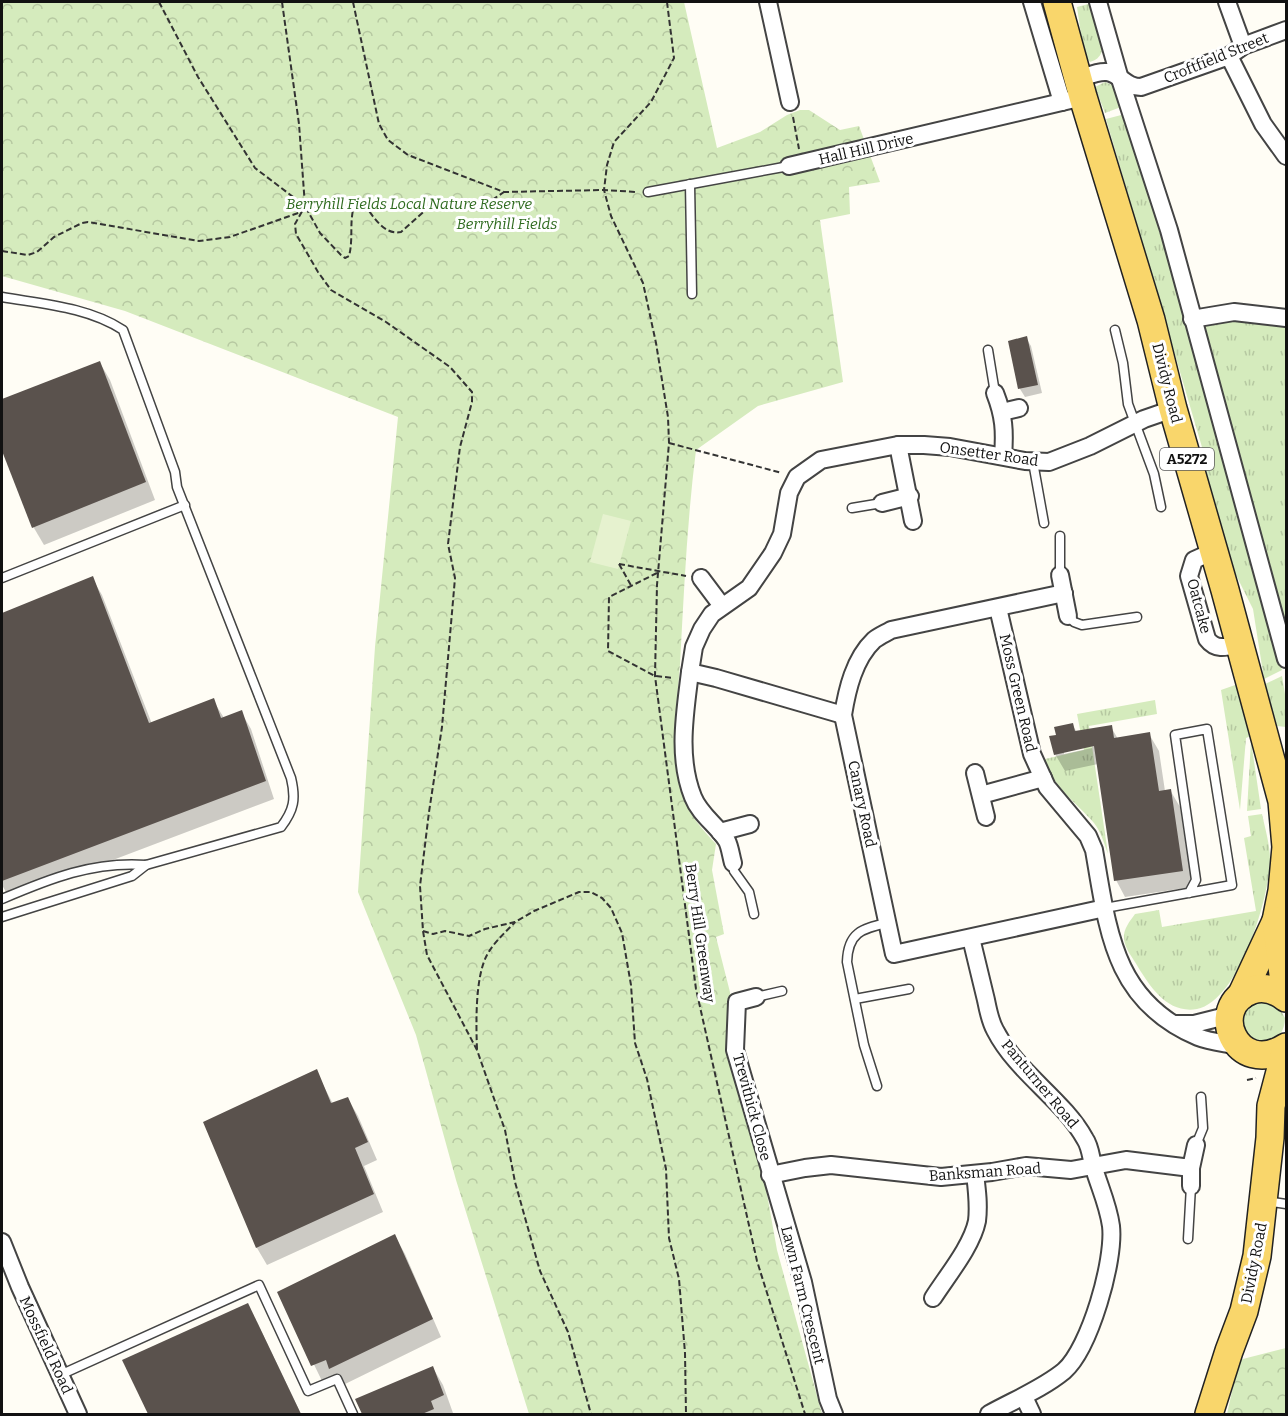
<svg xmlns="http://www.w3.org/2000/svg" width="1288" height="1416" font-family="Bitter,serif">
  <defs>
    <pattern id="grass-tufts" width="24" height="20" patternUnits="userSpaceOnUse" patternTransform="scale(1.5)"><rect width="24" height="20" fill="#d5ebbd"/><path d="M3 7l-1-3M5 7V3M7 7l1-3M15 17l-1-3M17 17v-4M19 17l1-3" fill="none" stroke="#b6c8a1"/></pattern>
    <pattern id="park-crowns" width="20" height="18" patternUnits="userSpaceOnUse" patternTransform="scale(1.5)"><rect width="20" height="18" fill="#d5ebbd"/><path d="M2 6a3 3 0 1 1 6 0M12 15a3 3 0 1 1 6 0" fill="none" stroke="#b6c8a1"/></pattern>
  </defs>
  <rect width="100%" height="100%" fill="#fffdf5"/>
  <!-- grass -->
  <g fill="url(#grass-tufts)">
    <path d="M1092,3c5,16 23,53 -2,59l-6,-7 -7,-48z"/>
    <path d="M1105,82l10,4 6,21 -16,6 -10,-26z"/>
    <path d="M1125,114l63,215 94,341 -18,9 -11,-70 -27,-54 -16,-59 -6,-42 -98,-335z"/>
    <path d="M1286,318v340l-94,-339z"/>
    <path d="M1282,676l4,24v27l-9,-1 -12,-42z"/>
    <path d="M1238,684l13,52 -5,2 -6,72 -19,-120z"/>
    <path d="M1155,700l2,14 -68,12 19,128c-4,-11 -7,-22 -14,-31 -19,-22 -41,-35 -49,-64l39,-9 -7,-36z"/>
    <path d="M1251,741l10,68 -14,2z"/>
    <path d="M1262,814c3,14 8,31 8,45 0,37 -31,142 -73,150 -29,5 -46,-21 -59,-42 -5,-9 -13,-18 -14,-28 -1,-10 6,-18 11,-25l24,-4 3,17 94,-16 -12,-73 7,-2 -3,-20z"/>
    <path d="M1262,1001l16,4 7,13c0,30 -37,33 -43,9 -1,-4 1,-11 1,-15l12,-10z"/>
  </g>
  <!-- park -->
  <g fill="url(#park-crowns)">
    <path d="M2,2h682l33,146 43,-16 27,-17 13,-5h9l31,20 19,-4 21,56 -31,5 1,27 -30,6 23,162 -85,24 -62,44c-9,71 -12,142 -16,214 -3,44 -12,89 3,132 7,20 19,33 33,48l-4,26 12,64 -8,3 17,67 44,246 45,164h-293l-73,-234 -40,-145 -58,-143 17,-245 23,-230 -273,-106 -123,-35z"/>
    <path d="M1286,1348v66h-59l12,-54z"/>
  </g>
  <!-- pitch -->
  <path fill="#e6f2cf" d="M603,514l28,7 -13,48 -28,-7z"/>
  <!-- shadow -->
  <g fill="#0003" fill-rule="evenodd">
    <path d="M1026,338l5,8 11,47 -17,4 -5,-8 -10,-47z"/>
    <path d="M100,363l10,17 45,120 -111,45 -10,-17 -32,-81v-46z"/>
    <path d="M92,578l10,17 50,129 61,-24 11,18 17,-6 10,17 23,70 -264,100 -8,-14v-270z"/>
    <path d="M1072,725l5,7 34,-5 7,12 31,-5 10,17 6,40 5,-1 10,17 12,80 -67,10 -9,-17 -18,-116 -33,7 -10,-17 2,-18zM1092,745v3l-28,6v-3z"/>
    <path d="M316,1071l17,33 15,-5 10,17 19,44 -13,6 19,46 -116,53 -10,-17 -52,-125z"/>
    <path d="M395,1236l10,18 36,83 -100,49 -5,-9 -13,6 -44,-90z"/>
    <path d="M257,1322l44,92h-151l-26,-53z"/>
    <path d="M433,1368l10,17 10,28 -4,1h-86l-6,-14z"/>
  </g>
  <!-- building -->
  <g fill="#5a524d">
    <path d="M1027,336l11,49 -20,4 -10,-48z"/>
    <path d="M100,361l46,121 -114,46 -30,-77v-52z"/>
    <path d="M93,576l56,147 65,-25 7,20 21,-8 24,71 -264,100v-268z"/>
    <path d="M1073,723l2,8 37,-6 2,13 36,-6 9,59 12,-2 12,82 -69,10 -20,-135 -40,9 -5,-19 7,-1 -2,-8z"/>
    <path d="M317,1069l14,34 17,-6 20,45 -13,6 19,46 -118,54 -53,-126z"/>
    <path d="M395,1234l38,85 -104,50 -3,-9 -15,6 -34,-74z"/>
    <path d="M248,1303l53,111h-153l-26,-54z"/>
    <path d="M433,1366l11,29 -13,6 3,8 -12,5h-60l-7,-15z"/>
  </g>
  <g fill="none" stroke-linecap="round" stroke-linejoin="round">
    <defs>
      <g id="lane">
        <path d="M690,184l2,110"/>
        <path d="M648,192l141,-26"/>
        <path d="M2,297c40,7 86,10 121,33l52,142 2,15 114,291c5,21 3,32 -10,49l-135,38c-53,-4 -97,14 -144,34"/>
        <path d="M1115,330l8,33 5,41 26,70 7,33"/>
        <path d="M988,350l7,43"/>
        <path d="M1033,462l11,61"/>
        <path d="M852,508l30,-5"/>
        <path d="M1060,536v39"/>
        <path d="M2,578l183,-73"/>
        <path d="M1068,616l6,6 8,3 55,-8"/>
        <path d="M733,863l1,8 15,21 5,22"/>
        <path d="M1105,908l127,-23 -25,-156 -32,6 21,145 -7,13"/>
        <path d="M2,917l130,-41 14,-11"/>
        <path d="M756,997l26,-6"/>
        <path d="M855,999l54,-10"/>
        <path d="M877,1086l-13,-41 -17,-83c1,-30 15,-33 40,-39"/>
        <path d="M1196,1145l7,-17 -2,-31"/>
        <path d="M1266,1201l20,3"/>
        <path d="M1188,1239l3,-53"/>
        <path d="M60,1375l199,-90 49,106 29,-12 16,35"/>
      </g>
      <g id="street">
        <path d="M768,2l22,100"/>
        <path d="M1032,2l30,100"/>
        <path d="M1098,2l22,77 49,151 117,429"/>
        <path d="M1227,2l16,44"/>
        <path d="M1229,56l34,68 23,32"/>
        <path d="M1079,79c9,-3 18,-8 28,-7 15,3 18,15 34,15l88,-31 14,-10 43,-16"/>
        <path d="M789,166l294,-69"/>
        <path d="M1192,319l42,-7 52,6"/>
        <path d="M995,393c9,23 10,38 8,63"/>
        <path d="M1002,412l17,-4"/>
        <path d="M898,445l15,76"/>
        <path d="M882,503l28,-7"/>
        <path d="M1214,551l-20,9 -5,16 18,63c9,12 20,8 32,5"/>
        <path d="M1060,575l8,41"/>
        <path d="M701,578l21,28"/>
        <path d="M1064,593l-173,37c-5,3 -12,6 -17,10 -20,19 -27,50 -31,75l51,239 211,-46"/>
        <path d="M998,608l34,146 15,33 41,49 6,14c14,80 19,151 104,187 12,5 28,6 41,9"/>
        <path d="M690,672c-5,41 -13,85 3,125 7,18 24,28 34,44 3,6 4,15 6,22"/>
        <path d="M843,715l-127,-37 -26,-6 4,-25 8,-18 10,-15 37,-26 24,-35 9,-19 7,-41 8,-16 24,-17 77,-15h26l26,2 75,14 24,1 41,-16 54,-27 29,-10"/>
        <path d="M975,773l11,44"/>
        <path d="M981,795l62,-17"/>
        <path d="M720,832l30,-8"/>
        <path d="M971,938c5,21 10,41 15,62 2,10 4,21 9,30 22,43 68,69 90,109 5,7 6,18 8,26 6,21 15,39 18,61 4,34 -21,122 -47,145 -22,18 -50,29 -75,43"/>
        <path d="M756,997l-19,5 -2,48 68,232 25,117 6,15"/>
        <path d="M1175,1024h19l36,-9"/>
        <path d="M770,1175l35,-7 26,-3 110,12 51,-5 34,-6 45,4 55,-10 65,8 5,-23"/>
        <path d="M1191,1186v-18"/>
        <path d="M2,1242l18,45 58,127"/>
        <path d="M933,1298c14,-22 39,-52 44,-77 2,-16 0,-31 -2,-47"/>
        <path d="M1024,1397l8,17"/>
      </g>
      <g id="primary">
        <path d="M1057,2l26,95 68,223 22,89 52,181 57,211 4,46 -4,44 -6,30 -35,75"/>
        <path d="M1276,921l10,76"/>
        <path d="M1286,998c-10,-8 -21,-12 -34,-8 -46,16 -16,89 34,57"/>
        <path d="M1209,1414l20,-63 15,-40 13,-55 13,-118 1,-32 15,-57"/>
      </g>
    </defs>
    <!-- lane casing -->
    <use href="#lane" stroke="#444" stroke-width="11"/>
    <!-- street casing -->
    <use href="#street" stroke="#444" stroke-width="20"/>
    <!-- primary casing -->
    <use href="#primary" stroke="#222" stroke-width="30"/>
    <!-- path -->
    <g stroke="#333" stroke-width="2" stroke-dasharray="6 3" stroke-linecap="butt">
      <path d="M159,2l39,75 57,91 50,38 -10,18 1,10 22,38 13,18 55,32 64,45 22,25v10l-12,45 -12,97 7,34 -13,149 -13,85 -9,74 3,45 4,24 50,95 28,80 10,52 25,89 28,61 23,82"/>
      <path d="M282,2l17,122 6,82 15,27 21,22 4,3 4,-2c5,-19 -1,-37 7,-55h6c9,12 21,35 39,31l28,-25 25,-5 19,6 10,-2 21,-14"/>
      <path d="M353,2l26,122 9,16 20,15 96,37 100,-2 32,2"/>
      <path d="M667,2l7,56 -23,44 -37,40 -7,23 -3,25 7,26 32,67 13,60 12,74 1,26 -12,142 -2,91 41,313 61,272 48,153"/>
      <path d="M793,117l6,32"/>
      <path d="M2,251l26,4 9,-3 17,-15 28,-14 6,-1 111,19 31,-4 71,-25"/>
      <path d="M669,443l113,30"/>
      <path d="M619,564l67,12"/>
      <path d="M619,564l13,23"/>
      <path d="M657,573l-48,24 -1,54 47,25 19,2"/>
      <path d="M423,931l10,3 12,-3 24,5 16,-7 30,-7 19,-11 45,-19h12l11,6 9,10 11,25 9,52 4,58 12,36 19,90 3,69 10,41 6,74 1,61"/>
      <path d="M477,1049c-1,-25 -2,-72 10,-94 7,-13 18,-22 28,-33"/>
      <path d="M1247,1080l9,-2"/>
    </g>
    <!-- lane -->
    <use href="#lane" stroke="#fff" stroke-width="8"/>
    <!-- street -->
    <use href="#street" stroke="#fff" stroke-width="16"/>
    <!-- primary -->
    <use href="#primary" stroke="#f9d66b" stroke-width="27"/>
  </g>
  <g text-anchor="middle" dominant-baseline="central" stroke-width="6" stroke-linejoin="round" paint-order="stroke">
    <!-- shield labels -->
    <rect fill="#fff" stroke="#585858" stroke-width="1.5" x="1160" y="448" width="54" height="22" rx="4.5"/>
    <g font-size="14" font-weight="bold" fill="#111">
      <text x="1187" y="459">A5272</text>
    </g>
    <!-- street labels -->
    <g font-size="15" fill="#111" stroke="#fff">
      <text transform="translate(1216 58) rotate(-22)">Croftfield Street</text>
      <text transform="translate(866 149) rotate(-13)">Hall Hill Drive</text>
      <text transform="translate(1167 383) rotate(76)">Dividy Road</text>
      <text transform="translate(989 454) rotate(8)">Onsetter Road</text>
      <text transform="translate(1199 606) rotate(75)">Oatcake</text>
      <text transform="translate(1018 693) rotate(77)">Moss Green Road</text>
      <text transform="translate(862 804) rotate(78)">Canary Road</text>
      <text transform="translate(700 933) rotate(82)">Berry Hill Greenway</text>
      <text transform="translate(1040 1084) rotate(50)">Panturner Road</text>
      <text transform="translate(752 1107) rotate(75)">Trevithick Close</text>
      <text transform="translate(985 1172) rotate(-4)">Banksman Road</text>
      <text transform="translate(1254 1263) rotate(-79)">Dividy Road</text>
      <text transform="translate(803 1295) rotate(76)">Lawn Farm Crescent</text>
      <text transform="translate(46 1345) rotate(65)">Mossfield Road</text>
    </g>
    <!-- park labels -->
    <g font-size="15" font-style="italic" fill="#2f6b1f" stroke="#fff">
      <text x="409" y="204">Berryhill Fields Local Nature Reserve</text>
      <text x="507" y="224">Berryhill Fields</text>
    </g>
  </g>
  <!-- border -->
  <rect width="1288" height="1416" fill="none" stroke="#111111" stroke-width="6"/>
</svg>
